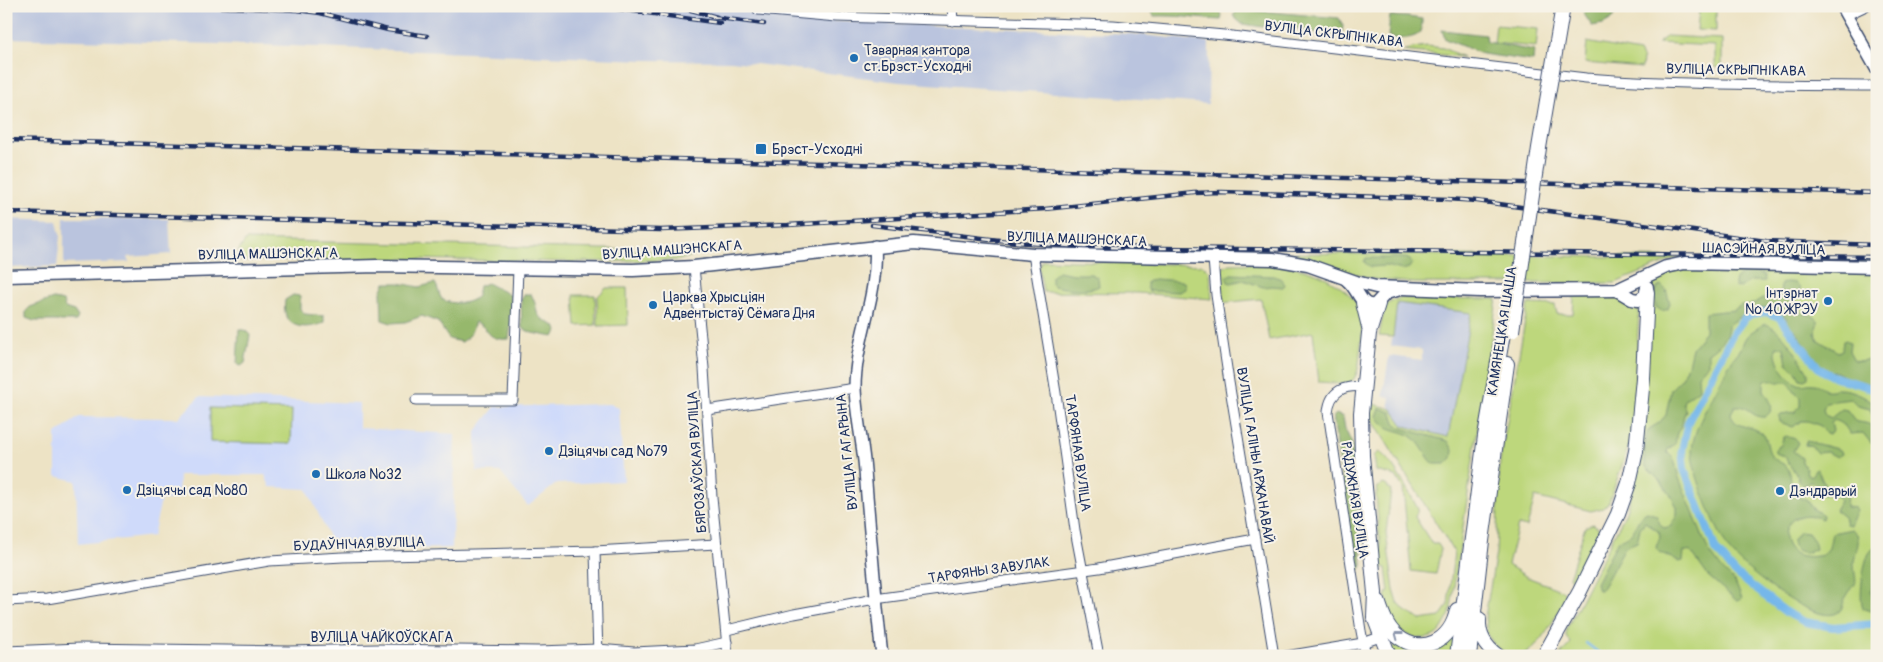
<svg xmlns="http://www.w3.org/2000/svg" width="1883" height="662" font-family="Pangolin,sans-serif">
  <rect width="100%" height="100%" fill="#f7f3e8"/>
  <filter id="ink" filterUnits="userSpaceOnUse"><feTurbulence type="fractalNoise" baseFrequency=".02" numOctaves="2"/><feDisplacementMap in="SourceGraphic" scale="10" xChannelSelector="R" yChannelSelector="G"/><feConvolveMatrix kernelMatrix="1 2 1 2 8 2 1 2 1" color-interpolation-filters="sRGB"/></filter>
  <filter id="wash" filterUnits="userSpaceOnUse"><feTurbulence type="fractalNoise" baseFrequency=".0096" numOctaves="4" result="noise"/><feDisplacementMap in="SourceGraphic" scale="20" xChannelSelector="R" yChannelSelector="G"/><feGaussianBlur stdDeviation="1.12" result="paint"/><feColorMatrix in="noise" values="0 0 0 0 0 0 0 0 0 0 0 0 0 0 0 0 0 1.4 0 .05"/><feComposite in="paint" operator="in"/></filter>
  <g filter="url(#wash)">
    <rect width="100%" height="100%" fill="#ede3c5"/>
    <!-- built -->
    <g fill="#cfdafa">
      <path d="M199,397l160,6v25l96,6 -3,114 -117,2 -28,-61 -37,-2 -5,-12h-86l-1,24 -17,1 -8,36 -75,8 -2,-63 -20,-5v-42l23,-17 100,1z"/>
      <path d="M610,404l9,4 5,73 -68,3 -28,22 -28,-34 -24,-1v-40l19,-24z"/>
    </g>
    <!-- industrial -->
    <g fill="#bac4de">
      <path d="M6,6h752v8l46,6 328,14 77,8 -1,62 -309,-22 -167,-21 -88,-1 -352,-14 -286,-8z"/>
      <path d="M64,218l105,1 2,35 -43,3 1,5 -65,2z"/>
      <path d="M6,219l51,2 3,14 -3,31 -51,2z"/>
      <path d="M1397,303l74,9 -22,125 -45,-11 -15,-21 1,-7 -7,-3 6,-39 33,4v-10l-31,-4z"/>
    </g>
    <!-- green -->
    <g fill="#bdd77c" stroke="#6c836d">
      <path d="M852,6h42l12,7 -45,-2z"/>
      <path d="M1704,6h12v25l-19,-1 2,-21h4z"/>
      <path d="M1496,25l42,4 -2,18 -42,-4z"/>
      <path d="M1667,36l55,3v29l-7,-1v-21l-57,-3z"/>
      <path d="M1587,42l52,10 4,7 -1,9 -57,-5z"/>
      <path d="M1427,46l16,2 20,9 -60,-6 10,-3z"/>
      <path d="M246,240l397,10 57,4 -21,6 -102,2 -170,-3 -170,2 2,-11z"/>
      <path d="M1284,253l593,7v3l-202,-4 -60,24h-201l-41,-4z"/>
      <path d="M1045,260l158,5 7,7 2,27 -75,-6 -94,-1 -4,-24 3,-7z"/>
      <path d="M1275,263c13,3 28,5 41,10 13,5 41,23 44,37 4,14 2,29 0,43 -1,10 -1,25 -12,31l-29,-2 -6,-50 -44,8 -8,-41 -40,4 -3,-31 2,-3 10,-5z"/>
      <path d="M1674,269l203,2v385h-318l12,-13 -5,-7 1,-8 58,-114 14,-45 12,-183 5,-7z"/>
      <path d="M606,288h21l1,37 -30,1 -1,-29z"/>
      <path d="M574,295h21l1,30 -20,1z"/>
      <path d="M1574,296c21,0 55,-7 65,16l-7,125 -23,65 -6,6 -12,3 -56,-14 -8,30 -9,-2 -10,40 19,12 36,14 4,7 -25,41 -15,14 -12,2 -7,-1 -12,-7 -9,-13 -2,-17 11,-64 4,-92 28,-157 27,1 2,9h16z"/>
      <path d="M1399,298l98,1 -47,315c-3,5 -6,12 -10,17 -12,14 -38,6 -46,-8 -6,-10 -7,-19 -8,-30l3,-1 -3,-24 -4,-1 -6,-72 2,-8 4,-3 4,1 5,6 -5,42 8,57 4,13 7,8 16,9 19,-3 8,-12 6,-53 -84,-136 4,-12 18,5 12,17 44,11 23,-124 -74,-10 -4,34 -14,-1 6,-31z"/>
      <path d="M210,408l82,2 -1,34 -81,-2z"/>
      <path d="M1379,452c12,6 32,44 39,57l-3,8 17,27h6l3,5 -5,25 -25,-3 -8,-83 -7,-12 -20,-5 -2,-15z"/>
      <path d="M1593,524l6,4 2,7 -21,44 -7,2 -4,-4 1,-2 15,-48z"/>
      <path d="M1455,635l-2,21h-59l-3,-7 8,-7 47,-1z"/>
    </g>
    <!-- forest -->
    <g fill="#96b86c" stroke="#587465">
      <path d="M1150,6h36l11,5c10,-4 11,-6 23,-3l2,8 -1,4c-22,-1 -44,-5 -67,-4l-4,-7z"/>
      <path d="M1584,6h34l-6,13 -9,5 -11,2 -8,-12z"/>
      <path d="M1238,9l101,9 4,8 -1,7 -4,2 -33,-4 -28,-9 -14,5 -21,-3 -9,-8z"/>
      <path d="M1390,16l17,1 15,2c0,6 0,12 -5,16 -7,4 -23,5 -29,1z"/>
      <path d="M1442,30l44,5 1,7 47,9 -1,10 -51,-7 -37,-15z"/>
      <path d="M1366,258h39l4,1 3,4 -3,5 -7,2 -16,-4 -16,1 -6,-5z"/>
      <path d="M1058,271l16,3h17l7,4 1,8c-10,6 -33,3 -45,0l-3,-2v-7z"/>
      <path d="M1752,272l12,3 1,6h-15l-10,7 -5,-2c-1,-10 9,-13 17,-14z"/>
      <path d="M1231,274l42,2 9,3 3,6 -2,2 -11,-1 -9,1 -20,-7 -12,3 -3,-1 -2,-5z"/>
      <path d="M1154,279l27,2 4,2v6l-6,3 -30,-1 -2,-2v-7z"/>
      <path d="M1789,282l6,1 5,5v6l-6,10c3,13 17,7 24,16v5l-3,8 3,7 20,12 4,-2 1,-9 3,-1 4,3 -1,8 5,9 8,1 9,-3 5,4 1,24 -32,-9 -8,-5 -11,-1 -12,-13 -18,-27 -7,-5 -3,-9 -5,-2 -5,-8c-14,-2 -37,9 -48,18 1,12 -11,22 -20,28v11l-10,11 1,14 -15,11 -1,4 3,7c-4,6 -2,10 -5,15 -1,3 -3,5 -4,7 -3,11 2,9 -9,16l-1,3 7,7 5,19 29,72 14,19 13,13 7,17 -5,2 -29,-25 -17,-24 -7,-1 -1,10 -4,1 -21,-11 -2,-4 4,-10 -1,-5 -14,-10 -5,6 -3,14 -12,5 -22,40 -3,3h-2l-2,-7 20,-39c4,-6 9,-6 14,-9 7,-6 6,-18 17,-23l9,3 4,9 4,4 7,-2 6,-11v-8l-5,-10 -10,-14 -16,-16 -2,-8 2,-24 3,-6 10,-6 7,-8 5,-26 11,-11 6,-13 4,-17 13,-16v-19l29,-3 7,-5 13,-1 9,-6 14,1 3,-3 1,-12z"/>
      <path d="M385,283h14l20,4 16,-4c3,5 4,11 6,15 5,6 23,6 29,3 3,-1 5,-3 7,-5l2,-10 8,-3 23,12 3,15 -4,29c-24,2 -18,-11 -34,-17l-5,13 -8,7 -13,-3 -11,-17 -16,-6 -17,6 -14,1 -9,-3 -1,-28z"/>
      <path d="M1661,285l5,5 4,13 -2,6 -6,2 -6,-4 -2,-10 3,-9z"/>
      <path d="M525,294h6c11,21 -2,19 24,32l2,5 -3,6 -22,-4 -10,-5 -1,-28z"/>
      <path d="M293,295l7,1v13l5,5 19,2v7c-21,8 -43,5 -39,-23z"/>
      <path d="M53,299l10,2 2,7 9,3 4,6 -2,4h-42l-8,-3v-7l4,-4z"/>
      <path d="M1765,324c15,2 35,35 43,48v6l-4,2 -4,-1 -5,-9 -8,-7 -3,-15 -7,-2c-5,12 9,33 21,38 6,2 9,-1 15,0 5,0 8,5 14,6 4,1 7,-1 11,-1 15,0 28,7 39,16v16l-3,-2 -4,-10 -12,-3 -7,-7 -25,3 -3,7 2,6 6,3 11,-9 5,1 9,12c19,1 21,6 21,25l-6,-4 -8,-10 -13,1 -5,-8 -10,-6 -4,3 2,8 -4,3 -3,-1 -5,-7 -13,-5h-7l-8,6 -13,-5 -1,-6 2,-2 14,-2 5,-6v-8l-12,-16c-2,0 -5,0 -7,0 -7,1 -10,-5 -17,0v9c6,10 13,17 1,26 -13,2 -17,-13 -30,-11l-4,7c2,16 20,12 31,20 7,6 4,18 11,25 6,5 15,6 17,15 2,9 -2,14 3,22l13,5 6,8 11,7 -1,4c-45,-20 -54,49 1,36l6,-7 3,-15 20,-4 5,5c4,11 -4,21 -3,33 3,22 3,12 -8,30 -4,6 -2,12 -9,16 -23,12 -95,-45 -108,-63 -11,-17 -38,-79 -37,-99 1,-21 14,-41 23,-59 6,-11 11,-23 18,-33 2,-4 5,-6 7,-9 3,-4 3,-10 7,-14 2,-3 15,-11 18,-12z"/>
      <path d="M239,330h6l5,5 -5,28 -4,3 -4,-2z"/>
      <path d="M1380,408l11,4 5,12 5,4 47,13 5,9 -1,8 -6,6h-12c-9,-8 -13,-22 -23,-28 -14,-8 -24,-3 -34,-20z"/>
      <path d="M1336,414l7,3 2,12 7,15 10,121 -1,3 -3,3 -3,-1 -22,-153z"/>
      <path d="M1786,436l9,3 3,4 -5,8 9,7v4l4,6 1,6 4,2 4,-6 2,-1c4,6 5,14 10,19 5,5 13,1 20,7l-1,12 9,1 2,3 -7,14 -4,-1 -2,-7 -9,-7 5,-9 -2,-5 -6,-2 -10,1 -3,-3 -3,-8 -6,-2 -6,4 -5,-4 -2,-7 -9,-12 -3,-7 -10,-3v-4l6,-4 2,-7z"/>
      <path d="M1806,441l31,8 4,2 1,3 -5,3 -10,-5 -10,1 -5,-6 -7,-2z"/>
      <path d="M1799,532l9,1 6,8 2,8c-10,6 -23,4 -23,-9z"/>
      <path d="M1877,546v15l-6,31 2,6 4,2v13l-13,-4c-6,-7 -1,-42 3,-51 2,-6 5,-9 10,-12z"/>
    </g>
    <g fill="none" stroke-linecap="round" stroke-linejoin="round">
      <!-- stream -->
      <path stroke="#75b7ea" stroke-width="2.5" d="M1586,643l17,13"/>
      <!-- canal -->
      <path stroke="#75b7ea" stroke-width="8" d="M1877,392c-18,-12 -42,-10 -59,-25l-39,-50 -13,-5 -15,2 -7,5 -11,14 -45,89 -6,28 2,19 32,81 19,23 52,40 18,9 28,5 44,-3"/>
    </g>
  </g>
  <g filter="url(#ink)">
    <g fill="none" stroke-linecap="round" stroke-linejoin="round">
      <defs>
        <g id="minor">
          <path d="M952,6l1,15"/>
          <path d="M758,10l79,7 276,8 111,10 362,43c97,7 194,7 291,8"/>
          <path d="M1847,15l19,-9"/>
          <path d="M1033,254l23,139 19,137 24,126"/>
          <path d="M1213,259l3,36 13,87 45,274"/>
          <path d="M694,267l10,101 8,129 16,159"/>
          <path d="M1364,387c-19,-2 -34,3 -36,25l33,219 5,25"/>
          <path d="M416,400h97l5,-131"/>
          <path d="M707,410l148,-22"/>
          <path d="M595,551l3,105"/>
          <path d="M6,601l41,-2 222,-38 74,-4 252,-6 121,-7"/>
          <path d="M727,630l67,-16 81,-15 224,-31 156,-29"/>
          <path d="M6,651l74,-3 209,3 87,-2 162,2 60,-2 36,3 61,-3 32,-7"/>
          <path d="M1286,656l77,-13 17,-6"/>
        </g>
        <g id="tertiary">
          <path d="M1841,6l36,64"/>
          <path d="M875,246c4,48 -20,94 -20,142 1,28 8,55 10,83 5,62 10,123 17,185"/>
        </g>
        <g id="secondary">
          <path d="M6,276l371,-10 256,4 61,-3 220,-24 119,11 240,5 35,6 48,17 20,5 104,4 137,-1 49,-23 19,-4 192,4"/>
          <path d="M1347,280c12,9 13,28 28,25l11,-12 11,-3"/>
          <path d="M1617,290l15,9 6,1 8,-5 1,-8"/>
        </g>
        <g id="primary">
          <path d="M1363,303l6,24"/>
          <path d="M1378,304l-9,29 -8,80 1,43 13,137 -1,24 15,39"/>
          <path d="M1378,601c4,12 8,25 18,34 26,22 55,6 61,-25"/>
          <path d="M1479,619c-1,16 6,28 19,37"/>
          <path d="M1457,656l28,-220 19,-108"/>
          <path d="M1469,656l13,-115 25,-177"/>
          <path d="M1544,656l35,-63 39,-79 11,-31 7,-32 7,-73 4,-86"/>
        </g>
      </defs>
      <!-- minor casing -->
      <use href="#minor" stroke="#3a4a6d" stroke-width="11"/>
      <!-- tertiary casing -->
      <use href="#tertiary" stroke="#3a4a6d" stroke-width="14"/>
      <!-- secondary casing -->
      <use href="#secondary" stroke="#3a4a6d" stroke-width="15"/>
      <!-- primary casing -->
      <use href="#primary" stroke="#3a4a6d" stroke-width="16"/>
      <!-- minor -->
      <use href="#minor" stroke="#fff" stroke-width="9"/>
      <!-- tertiary -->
      <use href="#tertiary" stroke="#fff" stroke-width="11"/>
      <!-- secondary -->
      <use href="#secondary" stroke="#fff" stroke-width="12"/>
      <!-- primary -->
      <use href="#primary" stroke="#fff" stroke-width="14"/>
      <defs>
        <g id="rail">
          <path d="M197,6l100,4 23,3 68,17 39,6"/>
          <path d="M596,6l124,17"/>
          <path d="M651,6l24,5"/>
          <path d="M676,6l41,11"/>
          <path d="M712,17l52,7"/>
          <path d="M6,140l1871,53"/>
          <path d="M6,212l655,18 127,-5 257,-16 150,-16 26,-1 227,7 29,2 289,40 111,4"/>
          <path d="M872,225l144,17 68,5 793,10"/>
        </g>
      </defs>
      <!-- rail casing -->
      <use href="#rail" stroke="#1b2f5e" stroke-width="4.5"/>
      <!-- rail -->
      <use href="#rail" stroke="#f7f3e8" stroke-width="2.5" stroke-dasharray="8" stroke-linecap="butt"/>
      <defs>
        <path id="primary-bridge" d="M1512,331l27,-183 24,-142"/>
      </defs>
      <!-- primary-bridge casing -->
      <use href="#primary-bridge" stroke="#3a4a6d" stroke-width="16" stroke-linecap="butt"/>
      <!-- primary-bridge -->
      <use href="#primary-bridge" stroke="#fff" stroke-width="14"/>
    </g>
    <!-- one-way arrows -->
    <defs><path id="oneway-chevron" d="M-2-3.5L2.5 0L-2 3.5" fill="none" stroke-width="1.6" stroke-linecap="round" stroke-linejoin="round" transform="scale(1.25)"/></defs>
    <use stroke="#8d97ae" href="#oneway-chevron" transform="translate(1398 635) rotate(-143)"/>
  </g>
  <!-- markers -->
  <g fill="#1f6fb2" stroke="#f7f3e8" stroke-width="2">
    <circle cx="854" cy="58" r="5"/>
    <rect x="755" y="143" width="12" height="12" rx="2.5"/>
    <circle cx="1828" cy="301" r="5"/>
    <circle cx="653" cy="305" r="5"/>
    <circle cx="549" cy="451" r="5"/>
    <circle cx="316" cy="474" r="5"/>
    <circle cx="127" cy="490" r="5"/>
    <circle cx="1780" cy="491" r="5"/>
  </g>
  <g text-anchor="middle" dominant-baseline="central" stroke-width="4" stroke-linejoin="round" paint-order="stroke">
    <!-- street labels -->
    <g font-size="14" fill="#1b2f5e" stroke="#f7f3e8">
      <text transform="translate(1334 34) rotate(7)">ВУЛІЦА СКРЫПНІКАВА</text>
      <text transform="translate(1736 70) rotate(1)">ВУЛІЦА СКРЫПНІКАВА</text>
      <text transform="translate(1077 239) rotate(2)">ВУЛІЦА МАШЭНСКАГА</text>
      <text transform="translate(1764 249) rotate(1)">ШАСЭЙНАЯ ВУЛІЦА</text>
      <text transform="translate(672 250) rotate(-4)">ВУЛІЦА МАШЭНСКАГА</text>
      <text transform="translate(268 254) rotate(-1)">ВУЛІЦА МАШЭНСКАГА</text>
      <text transform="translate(1502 331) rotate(-81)">КАМЯНЕЦКАЯ ШАША</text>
      <text transform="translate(847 452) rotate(-96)">ВУЛІЦА ГАГАРЫНА</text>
      <text transform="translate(1078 453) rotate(82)">ТАРФЯНАЯ ВУЛІЦА</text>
      <text transform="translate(1255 455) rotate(81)">ВУЛІЦА ГАЛІНЫ АРЖАНАВАЙ</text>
      <text transform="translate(697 462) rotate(-94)">БЯРОЗАЎСКАЯ ВУЛІЦА</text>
      <text transform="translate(1355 500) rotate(81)">РАДУЖНАЯ ВУЛІЦА</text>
      <text transform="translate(359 544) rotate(-2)">БУДАЎНІЧАЯ ВУЛІЦА</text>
      <text transform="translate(989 570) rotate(-8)">ТАРФЯНЫ ЗАВУЛАК</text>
      <text x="382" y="637">ВУЛІЦА ЧАЙКОЎСКАГА</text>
    </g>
    <!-- poi labels -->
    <g font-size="14" fill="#1b2f5e" stroke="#f7f3e8" text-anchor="start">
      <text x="864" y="50">Таварная кантора<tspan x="864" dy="16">ст.Брэст-Усходні</tspan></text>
      <text x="772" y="149">Брэст-Усходні</text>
      <text x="1818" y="293" text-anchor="end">Інтэрнат<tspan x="1818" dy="16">№ 40 ЖРЭУ</tspan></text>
      <text x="663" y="297">Царква Хрысціян<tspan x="663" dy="16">Адвентыстаў Сёмага Дня</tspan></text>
      <text x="559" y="451">Дзіцячы сад №79</text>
      <text x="326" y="474">Школа №32</text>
      <text x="137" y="490">Дзіцячы сад №80</text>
      <text x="1790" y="491">Дэндрарый</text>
    </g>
  </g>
  <!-- margin -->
  <rect width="1883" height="662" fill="none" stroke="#f7f3e8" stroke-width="25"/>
</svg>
